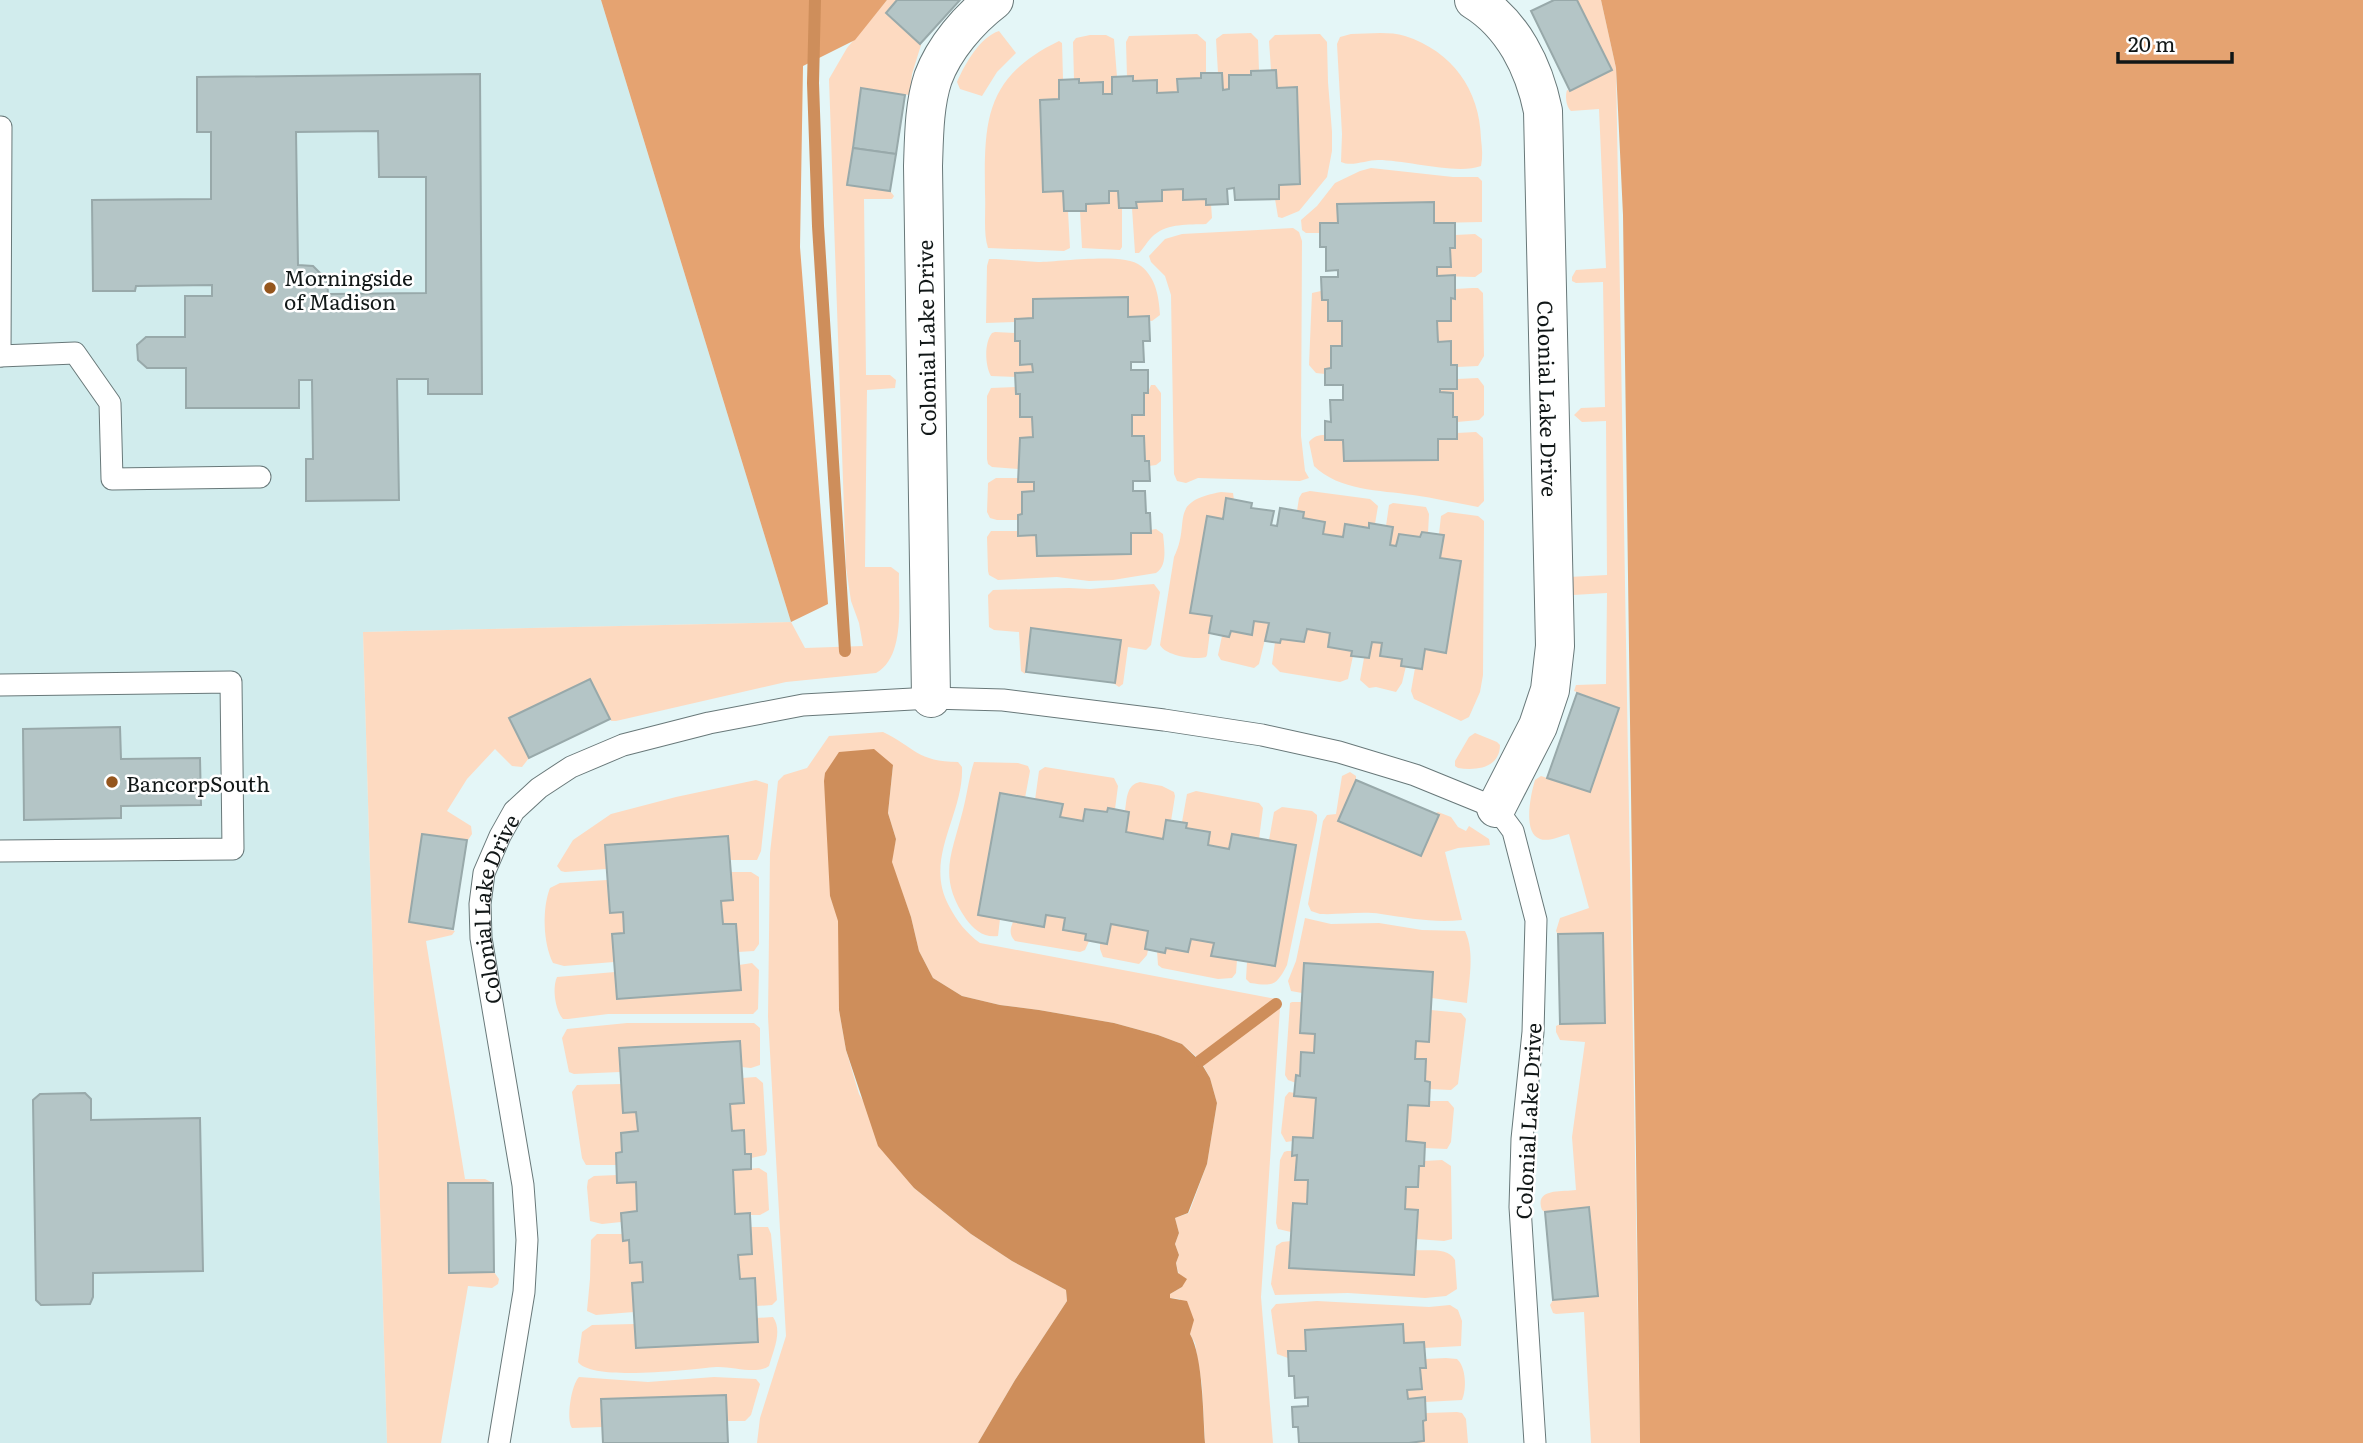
<svg xmlns="http://www.w3.org/2000/svg" width="2363" height="1443" font-family="Literata,serif">
  <rect width="100%" height="100%" fill="#e4f6f7"/>
  <!-- built -->
  <path fill="#d1eced" d="M0,0h601l190,622 -428,10 24,811h-387z"/>
  <!-- green -->
  <g fill="#fddac1">
    <path d="M887,0h10l-11,13 35,32 -9,29 -2,21 -49,-6 -14,96 43,6 4,5 -2,3h-28l2,176h24l6,5 -1,8 -28,2 -2,177h26l8,6c-1,30 7,83 -23,100l-90,9 -170,39h-5l-22,-42 -79,39 19,40 -7,9 -10,-1 -17,-17 -28,30 -20,32 24,15 1,8 -4,6 -46,-6 -13,88 46,9 -3,4 -26,6 39,238h20l8,4h-45l1,89h45l5,7 -1,5 -6,4 -24,-2 -27,157h-54l-24,-811 428,-10 14,26 58,-2 -4,-23 -8,-22 -5,-34 -17,-488 18,-31z"/>
    <path d="M1577,0h24l15,68 24,1375h-49l-7,-131 -28,2 -3,-1 -3,-8 3,-5 45,-4 -9,-89 -44,5 -3,-2c-8,-22 19,-18 34,-20l-4,-53 13,-95 -25,-2 -4,-8v-6l4,-2 45,-1 -49,-92 4,-13 29,-10 -20,-74c-8,2 -20,8 -29,5 -18,-6 -9,-46 -5,-59l6,-4 49,16 29,-84 -45,-17 2,-6 30,-1 1,-91 -34,2 -4,-18 38,-2 -1,-154 -24,1 -8,-7 7,-7 24,-1 -2,-125 -27,1 -4,-2v-4l4,-7 30,-2 -7,-159 -28,2c-5,-4 -6,-15 -4,-21l3,1 41,-21z"/>
    <path d="M999,31l17,22 -19,19 -15,24 -22,-7 -3,-7c8,-18 23,-45 42,-51z"/>
    <path d="M1251,33l7,7 1,31h-8v4l-22,14 -6,1 -1,-17h-4l-2,-34 7,-5z"/>
    <path d="M1197,34l9,8v31h-5v5l-24,1 1,13 -21,1 -1,-13 -23,1v-5l-6,1 -1,-35 3,-6z"/>
    <path d="M1320,34l7,8 1,40 4,50v19l-5,26 -28,34 -17,7 -4,-1 -3,-18 4,-1v-13l21,-1 -3,-96h-20l-6,-18 -2,-29 6,-6z"/>
    <path d="M1351,34c17,0 37,-3 54,2 47,15 75,54 76,103 1,9 2,18 0,27 -24,9 -75,-6 -103,-6 -12,0 -26,7 -37,2l1,-28 -5,-90 3,-7z"/>
    <path d="M1090,35h16l8,4 3,38h-5v17h-9l-1,-12 -23,1v-4h-5l-1,-37 3,-4z"/>
    <path d="M1059,41l3,2 1,36 -4,1v19l-19,1 3,91h20l1,20h4l2,37 -6,3 -76,-3c-5,-15 -2,-37 -3,-54 -1,-74 0,-117 74,-153z"/>
    <path d="M1371,168l82,9h25l4,4v41l-48,1v-21l-96,2v19h-18v10h-14l-4,-3 -1,-10 16,-14 18,-23 25,-12z"/>
    <path d="M1183,189l1,11 22,-1 5,5 1,14 -6,6c-18,1 -37,-1 -52,11 -6,5 -10,13 -15,18h-4l-3,-45 4,-1v-5l26,-12z"/>
    <path d="M1109,191h9l1,17h3v39l-2,3 -38,-2 -2,-37 6,-1v-6z"/>
    <path d="M1293,228l6,4 3,9 -1,195 4,35 4,7 -9,3 -102,-3 -12,5 -9,-2 -3,-7 -3,-179 -6,-19 -14,-14 -2,-6 16,-17 17,-5z"/>
    <path d="M1475,234l7,5v33l-7,5 -38,-1v-9h14l-1,-19h5v-13z"/>
    <path d="M989,259c16,0 33,2 49,3 23,0 86,-10 103,4 15,12 18,31 19,49l-8,6 -24,-4v-19l-95,20 -18,1v3l-29,1 1,-57z"/>
    <path d="M1472,288h6l5,5 1,63 -6,10 -21,1v-2h-6v-23h-13l-1,-21h14v-23l3,1 1,-10z"/>
    <path d="M1321,291l1,8 6,1v21h14v25h-11v22l-6,1v5l-9,-1 -7,-8 3,-72z"/>
    <path d="M995,332l20,1v8h5v23h12l1,8 -17,5 -25,-1c-6,-10 -7,-33 1,-43z"/>
    <path d="M1478,378l6,8v29l-5,5 -22,2v-5h-4v-24l-13,-1v-3h17v-10z"/>
    <path d="M1151,385h4l6,8v68l-5,4 -7,1v-5h-4l-13,-25v-21h12v-22l4,-1z"/>
    <path d="M1016,387l4,7v23h12l1,20 -13,1 1,22 -3,1v8l-26,-2 -4,-3 -1,-5v-63l4,-8z"/>
    <path d="M1476,432l7,6 1,63 -6,6c-22,-4 -44,-9 -65,-12 -34,-5 -73,-4 -99,-29l-5,-24c5,-6 9,-7 16,-7v5h18l1,21 93,-1 1,-21h19v-6z"/>
    <path d="M996,478h23v4h15v9l-12,1v22l-4,1v5h-21l-7,-2 -3,-6 1,-29z"/>
    <path d="M1310,491l60,8 8,7 -3,18 -5,-1 -1,5 -26,9 -20,-3 2,-12 -22,-4 1,-6 -7,-1 2,-13 3,-5z"/>
    <path d="M1221,492l12,1 1,7 -8,-1 -3,20 -16,-2 -17,95 22,4 -5,39 -1,2c-12,3 -40,-1 -46,-12l14,-88c18,-36 -8,-55 47,-65z"/>
    <path d="M1393,503l33,4 3,7 -1,19 -6,-1 -2,5 -21,-3 -3,12 -6,-1 3,-17 -7,-2 3,-21z"/>
    <path d="M1448,512l30,4 6,5 -1,154 -3,17 -11,25 -8,4 -47,-22 -3,-8 4,-23h7l3,-19 20,3 16,-91 -21,-3 4,-22 -5,-2 2,-18z"/>
    <path d="M1156,529l7,5c1,12 5,32 -7,39l-43,7 -24,1 -32,-4 -59,3 -9,-5 -1,-4 -1,-34 4,-6h27v5l18,-1 2,21 93,-2v-21h19v-3z"/>
    <path d="M1154,584l6,8 -9,53 -5,5 -18,-3 -5,37 -4,3 -6,-4 2,-1 5,-42 -89,-12 -6,46 -4,-3 -2,-39 -25,-2 -5,-3 -1,-32 5,-5 76,-2 21,1z"/>
    <path d="M1254,621l15,2 -10,41 -5,4 -33,-8 -3,-5 4,-19 7,1 2,-6z"/>
    <path d="M1307,629l23,4 -2,14 24,4 -1,4 2,1 -5,23 -8,3 -60,-10 -8,-8 3,-22 5,1 1,-4 23,3z"/>
    <path d="M1372,642l10,1 -2,13 22,3 -1,6 5,1 -4,17 -6,9 -20,-5 -7,1 -9,-8 4,-22h5z"/>
    <path d="M883,732c31,15 35,30 75,30l4,5c2,48 -39,91 -13,139 8,15 17,27 31,37l296,56 -77,60 -17,-15 -24,-9 -44,-12 -75,-13 -39,-5 -38,-9 -29,-18 -14,-27 -8,-34 -20,-55 5,-23 -8,-26 5,-48 -63,131 9,25v89l7,40 13,44 55,94 57,46 41,27 54,29 1,11 -52,79 -37,63h-221l3,-25 26,-82 -18,-319 2,-164 8,-72 6,-6 23,-7 22,-32z"/>
    <path d="M1475,733l22,9 3,3c0,23 -24,26 -42,23l-3,-2v-5l14,-24z"/>
    <path d="M974,762l44,1 10,3 2,5 -5,27 -25,-4 -22,121 22,4 -2,17c-14,2 -24,-6 -32,-17 -29,-42 -14,-65 -3,-109 4,-15 6,-33 11,-48z"/>
    <path d="M1045,767l69,11 4,8 -3,23 -7,-1 -1,4 -22,-3 -2,12 -23,-4 -25,-17 4,-29z"/>
    <path d="M1350,772l6,4v4l-17,42 82,34 18,-41 -3,-2 2,-1 13,5 7,10 8,4 3,-5 20,13 1,6 -32,3 -13,4 17,68c-28,3 -53,-2 -81,-6 -20,-3 -41,1 -61,0l-9,-3 -3,-7 15,-83 4,-6 9,-1 6,-38z"/>
    <path d="M756,780l12,4v3l-7,64 -4,9h-27l-2,-24 -123,9 1,24 -41,3 -4,-1 -4,-5 16,-26 38,-26 65,-17z"/>
    <path d="M1140,782l22,4 12,6 1,4 -4,25 -5,-1 -3,19 -37,-7 3,-20 -4,-1c2,-12 1,-26 15,-29z"/>
    <path d="M1196,791l63,12 4,5 -4,31 -30,10 -21,-4 2,-13 -24,-4 1,-4 -5,-2 5,-28z"/>
    <path d="M1282,807l30,4 5,4v5l-30,145c-11,22 -15,21 -37,18l-4,-4 1,-17 28,4 21,-120 -27,-6 5,-28z"/>
    <path d="M731,872h20l8,5v67l-5,7 -16,1 -2,-28h-13l-2,-23 12,-1z"/>
    <path d="M607,880l3,33 13,-1 1,21 -12,1 2,28 -50,4 -11,-3c-10,-20 -11,-55 -3,-75l10,-5z"/>
    <path d="M1046,915l19,3 -2,12 23,4 3,7 -4,9 -5,2 -65,-11c-6,-6 -5,-12 -2,-19l31,5z"/>
    <path d="M1305,918l26,6 48,-1 43,7 43,1c10,21 4,50 2,72l-35,-5 1,-26 -129,-8 -2,29 -11,-2 -3,-10 8,-20z"/>
    <path d="M1111,924l37,7 -3,18 3,1 -1,5 -8,9 -36,-7 -3,-8v-6h7z"/>
    <path d="M1191,939l23,4 23,17 -1,13 -4,5 -14,1 -56,-11 -4,-3 -1,-14 8,2 1,-5 22,4z"/>
    <path d="M752,963l7,7 -1,39 -5,5h-145l-40,5h-5c-8,-9 -11,-31 -6,-42l58,-5 2,27 124,-9 -2,-25z"/>
    <path d="M1292,1002h9l-1,30 15,2 -1,19h-13l-1,23h-4v7l-8,-3 -3,-5 5,-72z"/>
    <path d="M1280,1008l-19,289 12,146h-68l-3,-58 -7,-42 -5,-9 -10,-35 -10,-1v-4l12,-7 -6,-24 3,-8 -4,-11 4,-11 -4,-15 14,-5 18,-49 10,-61 -7,-25 -7,-13z"/>
    <path d="M1431,1010l30,3 5,6 -8,65 -7,6 -22,-1 1,-7 -5,-1 1,-22h-11l1,-18h13z"/>
    <path d="M754,1023l6,5v37l-9,3 -10,-1 -2,-26 -119,7v24l-46,2 -5,-2 -7,-34 5,-9 60,-6z"/>
    <path d="M756,1077l7,6 4,68 -2,4 -14,3 -6,-4 -1,-23h-12l-2,-27 14,-1 -2,-25z"/>
    <path d="M621,1084l2,29 13,-1 2,19 -17,2 1,19 -6,1v12h-30l-4,-7 -10,-66 5,-7z"/>
    <path d="M1289,1092l6,1v4l21,1 -3,40 -27,4 -5,-9 4,-36z"/>
    <path d="M1428,1101h20l6,7 -3,34 -4,7 -22,-1v-5l-19,-2 2,-36z"/>
    <path d="M1287,1151h6v4h4l-2,24 13,1 -1,24 -14,-1 -2,29 -13,-3 -2,-6 4,-63 4,-8z"/>
    <path d="M1442,1160l9,6 1,73 -8,2 -28,-2 2,-29 -13,-1 1,-22h12l1,-21h5v-5z"/>
    <path d="M759,1168l8,5 2,37 -9,5h-10l-1,-2 -14,1 -2,-44z"/>
    <path d="M617,1175l1,8 18,-1 1,29 -16,2v9l-19,2 -12,-3 -3,-34 1,-7 6,-4z"/>
    <path d="M751,1227h17l3,7 6,66 -5,5 -16,1 -1,-28 -15,1 -2,-24 14,-1z"/>
    <path d="M597,1234h25l1,7 6,-1 1,22h12l1,20 -10,1 1,29 -38,3 -9,-4 3,-32 1,-39z"/>
    <path d="M1291,1241l-1,27 124,7 2,-25c13,1 32,-3 39,10l2,29 -11,7 -21,2 -77,-5 -73,2 -4,-11 5,-38 6,-4z"/>
    <path d="M1317,1301l112,6 21,-2 8,5 4,11 -1,25 -37,2v-6l-20,1 -2,-19 -97,6 1,21h-18v7l-11,-4 -6,-44 5,-6z"/>
    <path d="M773,1317c10,14 0,34 -4,49 -12,9 -37,0 -53,1 -25,2 -123,15 -138,-5l4,-30 10,-7 42,-1 2,24 121,-6 -1,-24z"/>
    <path d="M1446,1358l11,1c9,8 10,30 5,41l-37,2 -1,-5 -16,2 -1,-9 15,-2 -2,-20h6l-1,-9z"/>
    <path d="M579,1377l69,5 66,-5 42,2 4,5 -9,31 -6,6h-18l-1,-26 -124,32 -30,1c-6,-8 -1,-43 7,-51z"/>
    <path d="M1457,1412l5,1 4,6 2,24h-59l14,-22 3,-1v-7z"/>
  </g>
  <!-- forest -->
  <g fill="#e5a371">
    <path d="M601,0h286l-32,40 -52,26 -3,181 28,357 -37,18z"/>
    <path d="M1601,0h762v1443h-723l-17,-1228 -7,-147z"/>
  </g>
  <!-- water -->
  <path fill="#ce8e5b" d="M874,749l19,16 -5,48 8,26 -4,23 19,55 8,34 14,27 29,18 38,9 39,5 75,13 44,12 24,9 18,17 10,17 7,25 -10,61 -19,49 -13,5 4,15 -4,11 4,11 -3,8 2,10 9,6 -5,8 -12,7v4l17,3 7,19 -4,14c13,22 13,82 15,109h-227l37,-63 52,-79 -1,-11 -54,-29 -41,-27 -57,-46 -36,-42 -32,-96 -7,-40 -1,-89 -8,-25 -6,-115 1,-8 14,-21z"/>
  <g fill="none" stroke-linecap="round" stroke-linejoin="round">
    <!-- stream -->
    <g stroke="#ce8e5b" stroke-width="12">
      <path d="M815,0l-2,83 5,143 27,425"/>
      <path d="M1200,1061l76,-57"/>
    </g>
  </g>
  <!-- building -->
  <g fill="#b4c5c6" stroke="#98a9aa" stroke-width="2" fill-rule="evenodd">
    <path d="M897,0h63l-40,44 -34,-31z"/>
    <path d="M1554,0h23l35,70 -42,21 -39,-80z"/>
    <path d="M1276,70l1,18 20,-1 3,97 -21,1v14l-44,1 -1,-12 -7,1 1,15 -22,1v-6l-23,1v-11l-21,1v11l-26,1 1,6h-18l-1,-17h-9v12l-23,1v7h-22l-1,-20 -20,1 -3,-92 19,-1v-19l20,-1v4l24,-1v12h9v-17l21,-1v5l24,-1v13l21,-1 -1,-13 24,-1v-5h21l1,17 6,-1v-14h22v-4z"/>
    <path d="M480,74l2,320h-54v-15h-31l2,121 -93,1v-42h7l-1,-79h-13v28h-113v-40h-39l-9,-8 -1,-15 9,-8h39v-41h27v-11l-76,1 -1,5h-42l-1,-91 119,-1v-67h-14v-55zM378,131l1,46h47v116l-98,1 -1,-14 -14,-14 -15,-1 -2,-133z"/>
    <path d="M861,88l44,7 -9,59 -43,-6z"/>
    <path d="M853,148l43,6 -6,37 -43,-6z"/>
    <path d="M1434,202v21h21v25h-5l1,19h-14v9l18,-1v24l-4,-1v23h-14l1,21 13,-1v24h6v24h-17v3l13,1v24h4v22h-19v21l-94,1 -1,-21h-18v-19l6,1 -1,-22h13v-15h-18v-16l6,-1v-22h11v-25h-14v-21h-6l-1,-23h17v-7l-12,1v-24h-6v-24h18l-1,-19z"/>
    <path d="M1128,297v20l21,-1 1,25h-7l1,21h-13v8h17v23h-4v22h-12v21h12l1,25h4l1,20h-17v10h12l1,22h4l1,20h-20v21l-94,2 -1,-21 -18,1v-21l4,-1v-22l12,-1v-9h-16l2,-44 13,-1 -1,-20h-12v-23h-4l-1,-21 18,-1 -1,-8 -12,1v-24h-5v-22l18,-1v-19z"/>
    <path d="M1226,498l26,5 -1,5 23,3 -3,14 6,1 3,-18 24,4 -1,6 22,4 -2,12 20,3 2,-13 24,4v-5l24,4 -3,18 6,1 3,-12 21,3 2,-5 22,3 -4,23 21,3 -15,92 -21,-4 -3,20 -21,-3 1,-7 -22,-3 2,-13 -10,-1 -3,16 -18,-2 1,-5 -24,-4 2,-14 -23,-4 -3,13 -23,-3 -1,4 -15,-2 4,-18 -15,-2 -2,14 -21,-4 -2,6 -20,-4 3,-17 -22,-3 17,-97 16,3z"/>
    <path d="M1031,628l90,12 -6,43 -89,-11z"/>
    <path d="M590,679l20,40 -81,39 -20,-40z"/>
    <path d="M1577,693l42,15 -29,84 -43,-14z"/>
    <path d="M120,727l1,32 79,-1 1,47 -80,1v12l-97,2 -1,-91z"/>
    <path d="M1356,780l83,35 -18,41 -83,-35z"/>
    <path d="M1000,793l63,11 -3,13 23,4 2,-12 22,3 1,-4 21,4 -3,20 37,7 3,-19 21,3 -1,5 24,4 -2,13 21,4 3,-15 64,11 -21,121 -64,-10 3,-13 -23,-4 -3,13 -22,-4 -1,5 -20,-4 3,-18 -37,-7 -4,20 -22,-4 1,-6 -23,-4 2,-12 -19,-3 -2,12 -66,-12z"/>
    <path d="M422,834l45,6 -14,89 -44,-7z"/>
    <path d="M728,836l5,64 -12,1 2,23h13l5,66 -124,9 -5,-65 12,-1 -1,-21 -13,1 -5,-68z"/>
    <path d="M1603,933l2,90 -45,1 -2,-90z"/>
    <path d="M1304,963l129,9 -4,70 -13,-1 -1,18h11l-1,22 5,1 -1,24 -21,-1 -2,36 19,2 -1,23h-5l-1,21h-12l-1,22 13,1 -4,65 -125,-7 4,-65 14,1 1,-24h-13l2,-25 -5,1 1,-19 20,1 3,-40 -22,-2 2,-21 4,1 1,-24 13,1 1,-19 -15,-1z"/>
    <path d="M740,1041l4,62 -14,1 2,27 12,-1 1,24h6v15l-18,1 2,44 15,-1v2l2,39 -14,1 2,24 15,-1 3,64 -122,6 -4,-65 11,-1 -1,-20 -12,1 -1,-23 -6,1 -2,-28 16,-2 -1,-29 -19,1 -1,-30 6,-1 -1,-19 17,-2 -2,-19 -13,1 -4,-65z"/>
    <path d="M85,1093l6,6v21l109,-2 3,153 -110,2v24l-3,7 -49,1 -5,-5 -3,-200 7,-6z"/>
    <path d="M448,1183h45l1,89 -45,1z"/>
    <path d="M1589,1207l9,89 -45,4 -8,-88z"/>
    <path d="M1403,1324l1,19 20,-1 2,26h-6l2,21 -15,1 1,9 17,-2 1,23 -3,1 1,20 -15,2h-110l-1,-16h-5l-1,-20 16,-1v-9l-13,1 -1,-22h-5l-1,-25h18l-1,-21z"/>
    <path d="M726,1395l2,48h-125l-2,-44z"/>
  </g>
  <g fill="none" stroke-linecap="round" stroke-linejoin="round">
    <defs>
      <g id="service">
        <path d="M0,356l75,-3 35,50 2,76 148,-2"/>
        <path d="M0,356l1,-229"/>
        <path d="M0,685l231,-3 2,167 -233,2"/>
        <path id="s1" d="M499,1443l25,-151 3,-52 -4,-55 -42,-247 -1,-34 4,-31 16,-37 14,-25 25,-23 32,-21 52,-22 86,-22 94,-18 128,-7 72,2 161,20 98,15 77,17 76,23 81,33 17,23 23,89 -3,112 -11,107 -2,68 15,236"/>
      </g>
      <g id="minor">
        <path id="s2" d="M1474,0c39,24 60,67 69,111l12,535 -5,44 -12,36 -42,82"/>
        <path d="M931,698l-8,-532c1,-29 1,-61 10,-88 11,-30 36,-59 61,-78"/>
      </g>
    </defs>
    <!-- service casing -->
    <use href="#service" stroke="#687879" stroke-width="23"/>
    <!-- minor casing -->
    <use href="#minor" stroke="#687879" stroke-width="40"/>
    <!-- service -->
    <use href="#service" stroke="#fff" stroke-width="21"/>
    <!-- minor -->
    <use href="#minor" stroke="#fff" stroke-width="38"/>
  </g>
  <!-- markers -->
  <g fill="#95561d" stroke="#fff" stroke-width="2.5">
    <circle cx="270" cy="288" r="7"/>
    <circle cx="112" cy="782" r="7"/>
  </g>
  <g text-anchor="middle" dominant-baseline="central" stroke-width="5" stroke-linejoin="round" paint-order="stroke">
    <!-- poi labels -->
    <g font-size="21" fill="#111717" stroke="#fff" text-anchor="start">
      <text x="284" y="276">Morningside<tspan x="284" dy="24">of Madison</tspan></text>
      <text x="126" y="782">BancorpSouth</text>
    </g>
    <!-- street labels -->
    <g font-size="21" fill="#111717" stroke="#fff">
      <text transform="translate(925 338) rotate(-91)">Colonial Lake Drive</text>
      <text stroke="none"><textPath href="#s2" startOffset="422">Colonial Lake Drive</textPath></text>
      <text stroke="none"><textPath href="#s1" startOffset="542">Colonial Lake Drive</textPath></text>
      <text transform="translate(1527 1121) rotate(-87)">Colonial Lake Drive</text>
    </g>
  </g>
  <!-- scale -->
  <path d="M2118 52v10h114v-10" fill="none" stroke="#111717" stroke-width="3.5"/>
  <text x="2128" y="52" font-size="21" fill="#111717" stroke="#ffffff" stroke-width="5" paint-order="stroke">20 m</text>
</svg>
